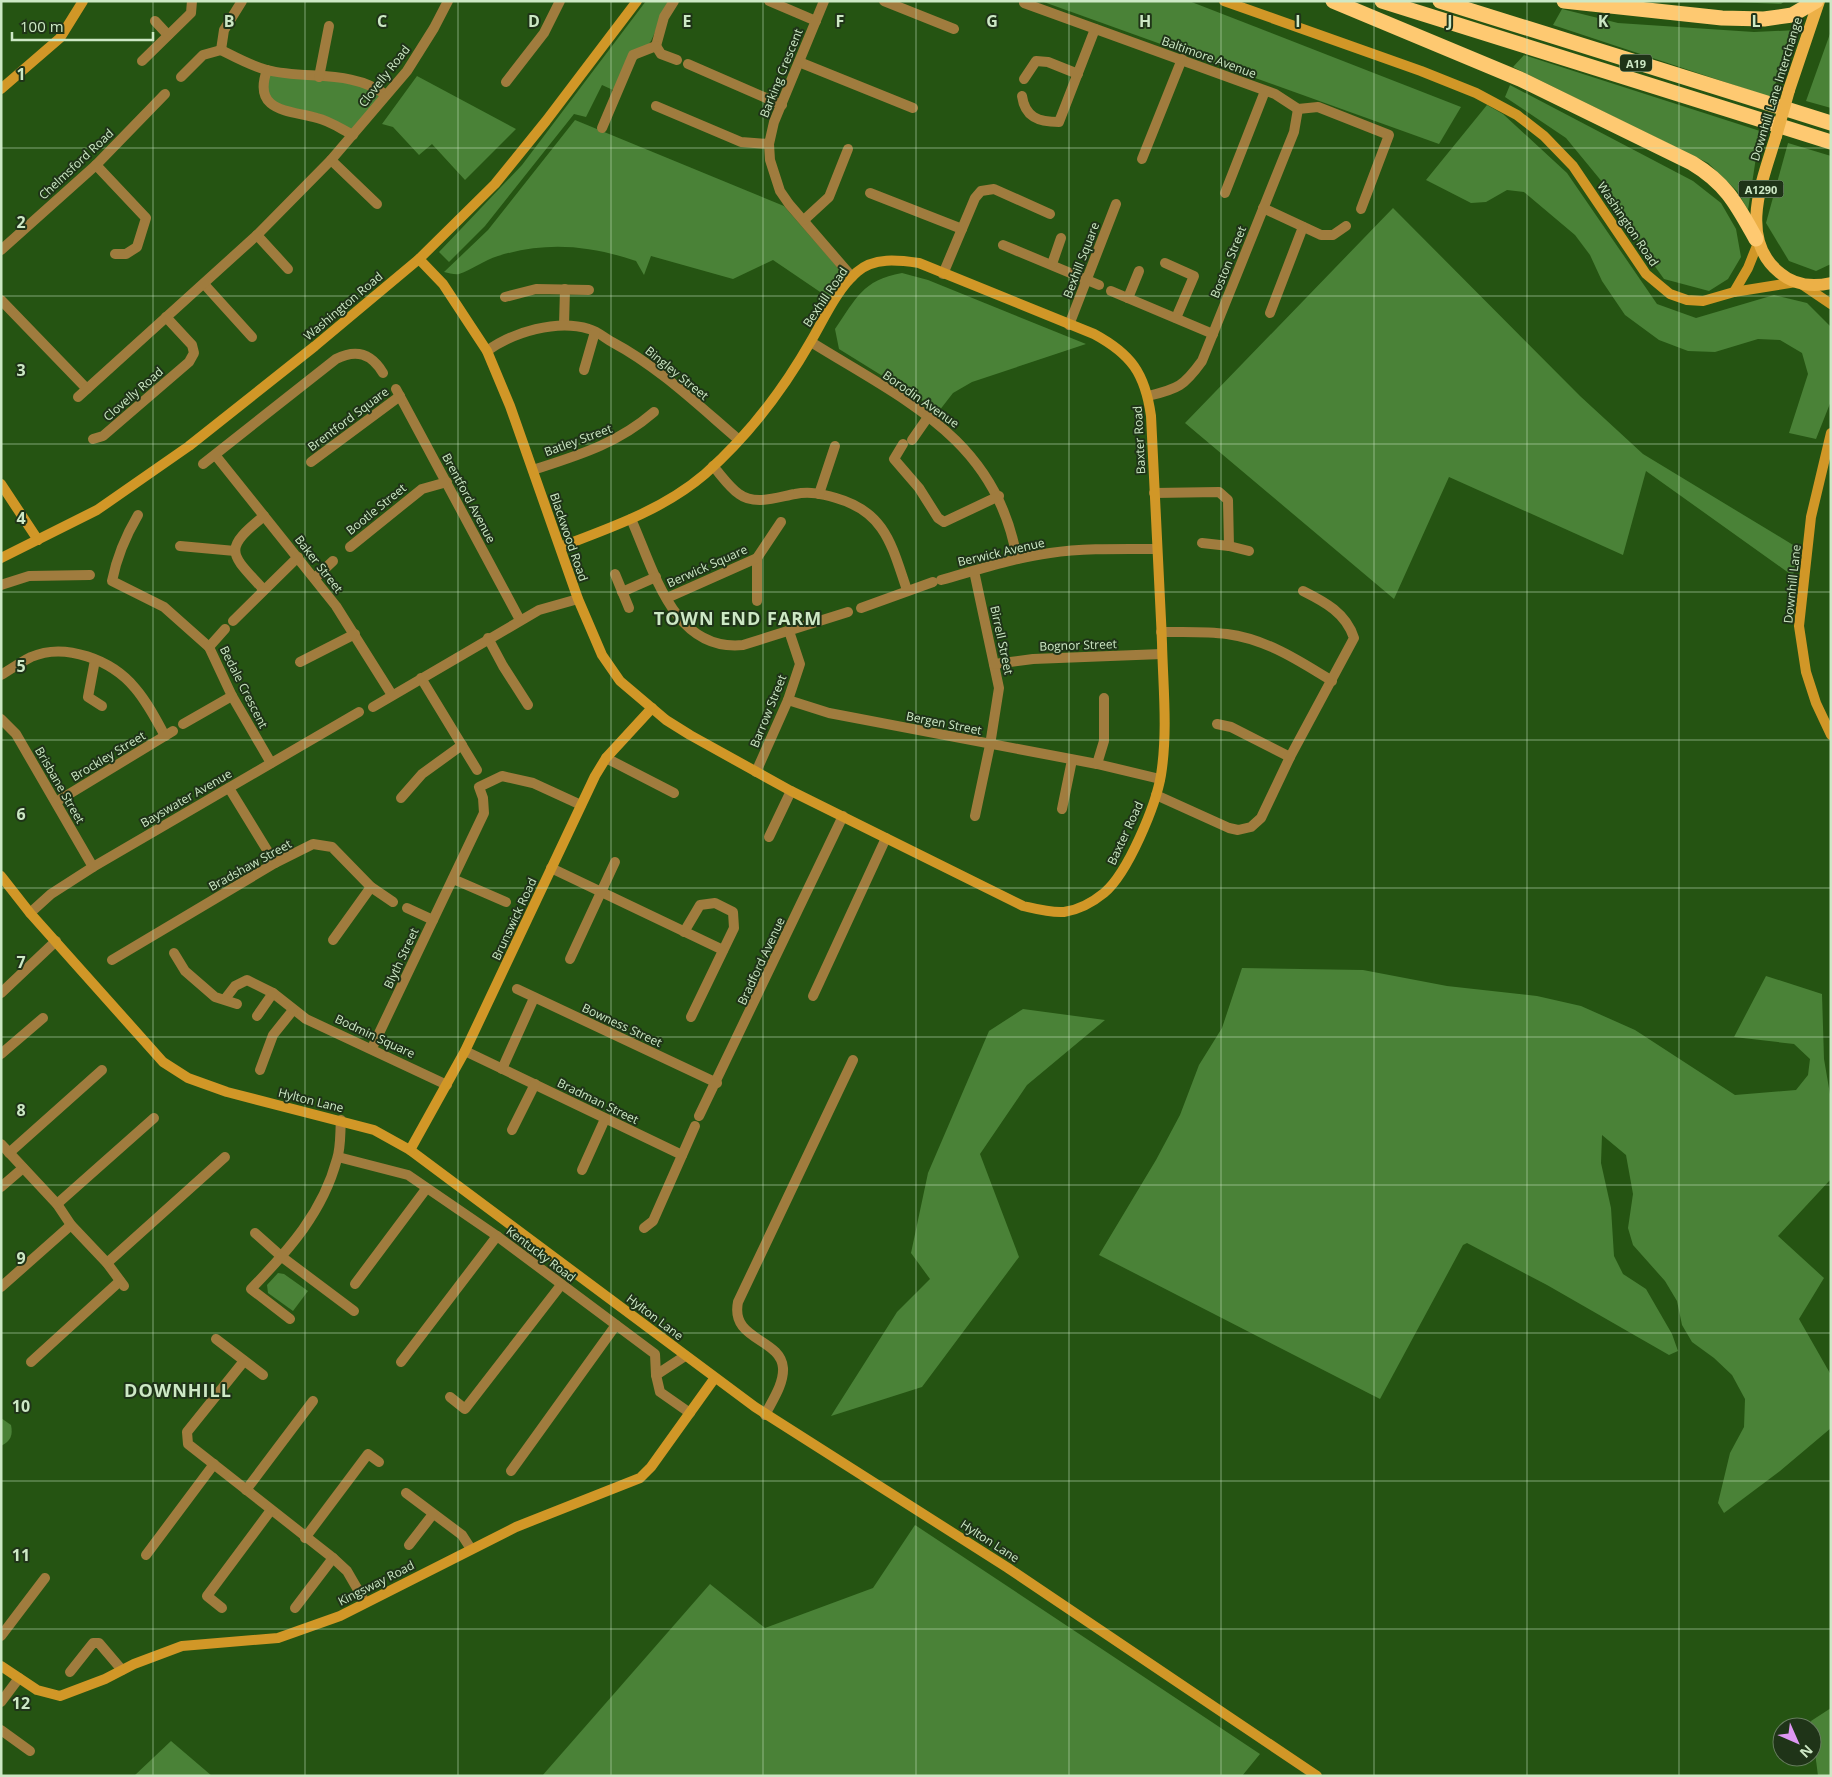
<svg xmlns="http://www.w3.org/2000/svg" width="1832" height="1777" font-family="'Open Sans',sans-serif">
  <rect width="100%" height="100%" fill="#255412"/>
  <!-- green -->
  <g fill="#4a8237">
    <path d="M646,1h23l-18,40 -38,49 -11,-5 -16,32 -12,-3 -89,112 -36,36 -10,-10 83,-87z"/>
    <path d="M1041,1h148l272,106 -22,37z"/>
    <path d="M1712,1h73l-4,3z"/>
    <path d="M1562,9l56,14 136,9 43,-2 -27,67 -217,-72z"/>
    <path d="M1831,31v77l-25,-7z"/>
    <path d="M1524,55l236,76 -12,79 -11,-19 -29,-28 -195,-96z"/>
    <path d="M267,70l72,9 47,16 -33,40 -55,-21 -34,-18z"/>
    <path d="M417,76l99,53 -51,51 -33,-36 -13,11 -26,-28 -11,-3z"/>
    <path d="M1510,85l183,96 28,22 15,26 5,28 -13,22 -19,12 -45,-12 -23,-32 -38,-64 -37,-45 -61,-41z"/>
    <path d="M1487,105l16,9 64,59 90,131 39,14 78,-23 33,8 24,24v74l-15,38 -27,-6 19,-59 -6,-21 -22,-13 -22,-1 -43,13 -27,-1 -29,-11 -34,-25 -23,-34 -12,-26 -15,-20 -51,-43 -17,-2 -21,12 -15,1 -45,-23z"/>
    <path d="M575,120l209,86 55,63 1,16 -11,13 -56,-38 -40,19 -82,-23 -7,19 -8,-14c-47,-16 -90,-20 -138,-5 -14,4 -26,14 -39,18 -4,1 -10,-1 -15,-2l44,-42z"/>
    <path d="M1788,143l43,13v108l-15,7 -27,-10 -23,-38z"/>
    <path d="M1393,208l187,188 63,58 155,94 -5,28 -147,-105 -23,84 -174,-78 -55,122 -209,-176z"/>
    <path d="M902,273l26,7 158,64 -114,38 -19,11 -14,18 -100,-62 -4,-20c21,-30 27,-49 67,-56z"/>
    <path d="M1242,968l121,2 84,16 90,10 44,10 54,24 100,65 61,-5 12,-15 2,-16 -16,-15 -60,-7 32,-61 56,18 2,65 7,41v79l-53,57 46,42 -25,41 32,56v53l-51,43 -56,42 -6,-10 12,-50 14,-26 1,-28 -13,-24 -18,-17 -22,-16 -10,-17 -5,-24 -12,-20 -32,-36 -5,-17 5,-34 -7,-39 -24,-20 -1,28 10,45 3,48 9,18 23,15 26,45 6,17 -9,4 -122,-70 -80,-42 -4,2 -83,154 -281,-144 57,-95 24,-45 19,-50 23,-37z"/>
    <path d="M1023,1009l82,11 -78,65 -47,69 39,103 -97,130 -91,29 66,-104 33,-33 -19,-26 17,-80 61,-142z"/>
    <path d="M278,1273l6,1 24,17 -15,20 -25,-18 -1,-8z"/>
    <path d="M1,1418l10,7c2,10 0,16 -10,21z"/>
    <path d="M915,1525l345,229 -18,22h-700l168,-192 55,44 108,-40z"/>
    <path d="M1831,1708v68h-13l-7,-55z"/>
    <path d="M171,1741l41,35h-78z"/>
  </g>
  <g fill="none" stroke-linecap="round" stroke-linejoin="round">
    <!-- street -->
    <g stroke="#a07c3e" stroke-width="10">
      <path d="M769,1l47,20"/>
      <path d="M824,1l-50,121 -5,22 1,16 10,31 9,13 63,73"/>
      <path d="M884,1l70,28"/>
      <path d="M1024,3l251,91 23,15"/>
      <path d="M155,21l13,14"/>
      <path d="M656,46l8,-29 10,-16"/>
      <path d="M656,46l5,8 16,6"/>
      <path d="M221,50c14,7 30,16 46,20 39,10 86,-1 119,25"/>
      <path d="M221,50l3,-20 18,-29"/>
      <path d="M142,61l49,-48 1,-12"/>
      <path d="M799,62l114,46"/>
      <path d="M688,64l94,41"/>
      <path d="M267,70c-15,42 22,40 50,48 13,3 24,11 36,17"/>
      <path d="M181,77l22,-22 18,-5"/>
      <path d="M319,77l10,-51"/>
      <path d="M1024,79l12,-18 12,1 30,12"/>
      <path d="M506,82l38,-49 16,-32"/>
      <path d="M1022,96c3,21 16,26 37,26l36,-93"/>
      <path d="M656,106l85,36 28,2"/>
      <path d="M1298,109l20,-2 71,28 -28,74"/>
      <path d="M602,128l31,-73 23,-9"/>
      <path d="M1142,159l40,-100"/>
      <path d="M331,160l46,44"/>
      <path d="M96,165l50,53 -9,29 -11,7h-11"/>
      <path d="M870,193l92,36"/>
      <path d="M1225,193l40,-102"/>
      <path d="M1263,208l58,27h12l13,-9"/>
      <path d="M804,220l25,-23 19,-48"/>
      <path d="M257,235l31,34"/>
      <path d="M1003,245l96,40"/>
      <path d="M1,250l95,-85 69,-71"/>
      <path d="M1165,263l29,13 -18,42"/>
      <path d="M1052,264l9,-26"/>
      <path d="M943,274l32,-76 6,-7 13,-2 56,25"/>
      <path d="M204,284l48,53"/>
      <path d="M1111,291l102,43"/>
      <path d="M505,297l31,-8 53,1"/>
      <path d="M1128,298l11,-27"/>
      <path d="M1,300l86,89"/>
      <path d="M1270,313l33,-86"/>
      <path d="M564,325l1,-36"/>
      <path d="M1069,325l47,-121"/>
      <path d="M811,342c93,58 186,97 206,217"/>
      <path d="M487,351c26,-19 70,-32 102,-22 8,2 16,9 23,13 47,25 86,63 127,98"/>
      <path d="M584,370l11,-38"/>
      <path d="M396,389l124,231"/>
      <path d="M1148,396c30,-7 36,-10 54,-35l92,-229 4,-23"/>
      <path d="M78,397l179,-162 74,-75 76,-89 27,-43 14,-27"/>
      <path d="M93,439l10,-3 86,-74 5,-9 -2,-8 -26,-28"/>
      <path d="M912,440l16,-23"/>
      <path d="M903,444l-9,15 25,29 19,30 6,4 55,-26"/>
      <path d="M216,456l120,150 56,89"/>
      <path d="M311,462l89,-66"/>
      <path d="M203,464l133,-105c20,-10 35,-6 47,14"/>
      <path d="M713,466c8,9 16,21 26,28 16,12 39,3 56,0 15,-3 27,0 41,4 50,14 56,49 71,92"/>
      <path d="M533,470c46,-15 84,-26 121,-58"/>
      <path d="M1154,493l65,-1 9,8 1,46"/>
      <path d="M819,494l16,-48"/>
      <path d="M138,515c-13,22 -21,41 -26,66l52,26 45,40 23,49 39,67"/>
      <path d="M631,519c23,51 42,133 112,126l105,-33"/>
      <path d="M1202,543l27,3 20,5"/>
      <path d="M180,546l55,5"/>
      <path d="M350,547l72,-58 25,-7"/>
      <path d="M757,558v43"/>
      <path d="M974,571l25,117 -9,57 -15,71"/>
      <path d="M615,574l14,34"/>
      <path d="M315,578l18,-17"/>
      <path d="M941,580c36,-10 72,-22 109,-27 35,-5 71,-4 107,-4"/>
      <path d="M1,585l28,-9 61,-1"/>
      <path d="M263,589c-33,-36 -41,-39 1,-73"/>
      <path d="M622,592l34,-15"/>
      <path d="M667,598l90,-40 24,-36"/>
      <path d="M861,608l72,-26"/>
      <path d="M233,621l65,-64"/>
      <path d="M1161,632c22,0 45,-1 66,2 39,5 73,27 105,47"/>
      <path d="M488,638l15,28 25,39"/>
      <path d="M209,647l16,-18"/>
      <path d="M95,660l-7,37 14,9"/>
      <path d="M300,662l55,-28"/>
      <path d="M994,664l39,-5 129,-5"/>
      <path d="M1,675c10,-6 20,-13 30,-18 34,-15 81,3 104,31 12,14 21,31 30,48"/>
      <path d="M421,678l56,92"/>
      <path d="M788,700l41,13 268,51 63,15"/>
      <path d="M373,707l166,-97 39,-11"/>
      <path d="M1,719l15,15 77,133"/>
      <path d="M183,724l49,-28"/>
      <path d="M1217,724l14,3 59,30"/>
      <path d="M606,758l68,35"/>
      <path d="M1097,764l7,-23v-43"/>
      <path d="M756,772l32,-72 12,-36 -11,-33"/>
      <path d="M229,788l46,75"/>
      <path d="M1156,795l73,33 9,2 13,-3 10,-9 29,-61 64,-119c-8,-25 -29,-36 -51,-47"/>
      <path d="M401,798l21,-24 40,-29"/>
      <path d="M56,802l117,-71"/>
      <path d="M1062,809l10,-49"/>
      <path d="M769,837l22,-46"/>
      <path d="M551,868l172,82"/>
      <path d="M453,879l53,23"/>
      <path d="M407,908l26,12"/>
      <path d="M30,913l21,-19 42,-27 266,-155"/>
      <path d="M684,932l16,-27 15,-2 18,9 1,16 -43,89"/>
      <path d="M333,940l38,-53"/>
      <path d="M174,953l11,18 30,26 22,7"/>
      <path d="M570,959l45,-97"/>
      <path d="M112,960l163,-97 38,-19 19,3 39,40 22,15"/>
      <path d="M517,989l200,94"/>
      <path d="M1,993l55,-52"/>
      <path d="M813,996l73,-158"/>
      <path d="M225,999l10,-13 12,-6 26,13 33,26 141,66"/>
      <path d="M257,1016l16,-23"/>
      <path d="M372,1048l112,-235 -1,-15 -4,-11 23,-11 31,7 48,22"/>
      <path d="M465,1051l217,104"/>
      <path d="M1,1054l42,-36"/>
      <path d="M502,1069l32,-71"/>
      <path d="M260,1070l13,-35 20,-25"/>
      <path d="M699,1116l144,-300"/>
      <path d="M512,1130l23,-46"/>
      <path d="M1,1144l56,60 14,21 36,38 17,23"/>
      <path d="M9,1153l93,-83"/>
      <path d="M338,1157l70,18 89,61 158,118 1,21 4,17 30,21"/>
      <path d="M582,1170l23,-51"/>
      <path d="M1,1187l22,-19"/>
      <path d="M57,1204l97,-86"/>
      <path d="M644,1228l9,-7 42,-95"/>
      <path d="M255,1233l27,24 72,54"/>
      <path d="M107,1263l118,-106"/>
      <path d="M355,1284l71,-95"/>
      <path d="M1,1287l70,-62"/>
      <path d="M290,1319l-39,-30c38,-39 72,-77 86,-130 4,-12 3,-27 4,-39"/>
      <path d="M216,1339l47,36"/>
      <path d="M244,1361l-57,71 1,12 145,114 14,13 18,31"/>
      <path d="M31,1362l89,-81"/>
      <path d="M401,1362l96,-126"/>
      <path d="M656,1375l29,-19"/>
      <path d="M450,1397l15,12 96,-124"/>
      <path d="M765,1415c7,-14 19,-31 18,-47 -2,-30 -53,-27 -45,-66l115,-242"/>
      <path d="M511,1471l105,-146"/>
      <path d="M246,1490l67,-89"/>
      <path d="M406,1493l56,42 9,14"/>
      <path d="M305,1538l63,-84 11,8"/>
      <path d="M409,1545l24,-31"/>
      <path d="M146,1555l68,-91"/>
      <path d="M222,1608l-15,-12 64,-86"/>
      <path d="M295,1608l38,-50"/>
      <path d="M1,1636l44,-58"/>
      <path d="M70,1672l23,-29h6l23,27"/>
      <path d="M1,1702l18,-24"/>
      <path d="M1,1730l29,21"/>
    </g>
    <!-- secondary -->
    <g stroke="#d19727" stroke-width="10">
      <path d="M1224,1l197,70 55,22 41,22 27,21 29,30 73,108 24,20 17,6 16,1 31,-9 62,-10"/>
      <path d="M1,89l59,-51 23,-37"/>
      <path d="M419,259l24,25 44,67 23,55 68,193 24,56 18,26 46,39 24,15 101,56 232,115c13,3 27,7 41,6 14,-2 29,-10 40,-19 24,-20 52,-88 57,-118 7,-44 2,-89 1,-132 -3,-76 -8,-152 -11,-227 -6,-43 -20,-62 -57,-82l-175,-71c-21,-3 -45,-6 -62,9 -20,17 -33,47 -46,69 -28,49 -64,96 -106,133 -42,36 -95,54 -145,73"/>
      <path d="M1803,285l28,19"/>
      <path d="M1734,292l14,-24 10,-25"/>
      <path d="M1831,433l-20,84 -12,109 7,46 10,31 15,32"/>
      <path d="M1,484l37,56"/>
      <path d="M1,558l96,-48 92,-64 126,-100 104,-87 76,-75 51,-63 91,-120"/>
      <path d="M1,876l29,37 133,149 25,16 39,14 147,38 36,20 345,257 253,161 309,208"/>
      <path d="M410,1150l55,-99 130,-275 11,-18 46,-50"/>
      <path d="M1,1666l36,24 23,6 45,-17 29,-15 48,-18 96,-8 62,-22 176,-89 124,-49 11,-11 63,-88"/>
    </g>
    <!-- primary -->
    <g stroke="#ecb047" stroke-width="12">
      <path d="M1789,90l30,-89"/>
      <path d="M1776,136c-13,43 -39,103 4,137 14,12 33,14 51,10"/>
    </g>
    <!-- highway -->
    <g stroke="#fec971" stroke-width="15">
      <path d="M1333,1l187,78 172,84c35,21 45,42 64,76"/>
      <path d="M1382,1l449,141"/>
      <path d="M1440,1l391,122"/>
      <path d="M1564,1l158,17 42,1 28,-4 24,-14"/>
    </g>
    <!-- primary-bridge -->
    <path stroke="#ecb047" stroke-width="12" d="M1776,136l13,-46"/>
  </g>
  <!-- grid -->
  <path fill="none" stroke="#cde8c5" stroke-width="1" stroke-opacity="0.55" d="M153,1v1775M305,1v1775M458,1v1775M611,1v1775M763,1v1775M916,1v1775M1069,1v1775M1221,1v1775M1374,1v1775M1527,1v1775M1679,1v1775M1,148h1830M1,296h1830M1,444h1830M1,592h1830M1,740h1830M1,888h1830M1,1037h1830M1,1185h1830M1,1333h1830M1,1481h1830M1,1629h1830"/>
  <g text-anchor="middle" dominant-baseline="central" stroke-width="4" stroke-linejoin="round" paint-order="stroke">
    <!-- shield labels -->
    <g fill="#1f3418" stroke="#99b291" stroke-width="1">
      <rect x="1620" y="54.5" width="32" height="17" rx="4"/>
      <rect x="1738.5" y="180.5" width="45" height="17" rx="4"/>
    </g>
    <g font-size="11" font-weight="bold" fill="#cde8c5">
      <text x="1636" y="63">A19</text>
      <text x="1761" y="189">A1290</text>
    </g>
    <!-- street labels -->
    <g font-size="12" fill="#cde8c5" stroke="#1f3418">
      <text transform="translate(1209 57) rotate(20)">Baltimore Avenue</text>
      <text transform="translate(781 73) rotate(-68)">Barking Crescent</text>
      <text transform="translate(384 76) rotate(-52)">Clovelly Road</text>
      <text transform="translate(1776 89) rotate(-73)">Downhill Lane Interchange</text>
      <text transform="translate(76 164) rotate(-43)">Chelmsford Road</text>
      <text transform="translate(1628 224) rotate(56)">Washington Road</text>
      <text transform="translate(1081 260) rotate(-69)">Bexhill Square</text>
      <text transform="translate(1228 262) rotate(-68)">Boston Street</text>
      <text transform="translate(825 297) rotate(-56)">Bexhill Road</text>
      <text transform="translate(343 306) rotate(-40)">Washington Road</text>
      <text transform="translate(677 373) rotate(39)">Bingley Street</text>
      <text transform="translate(133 394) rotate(-41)">Clovelly Road</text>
      <text transform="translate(921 399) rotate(35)">Borodin Avenue</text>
      <text transform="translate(348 419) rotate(-37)">Brentford Square</text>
      <text transform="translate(578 440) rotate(-20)">Batley Street</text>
      <text transform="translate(1139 440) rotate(-93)">Baxter Road</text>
      <text transform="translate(469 498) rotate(62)">Brentford Avenue</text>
      <text transform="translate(376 509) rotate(-39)">Bootle Street</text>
      <text transform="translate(569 537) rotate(71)">Blackwood Road</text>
      <text transform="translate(1001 552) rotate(-13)">Berwick Avenue</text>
      <text transform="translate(319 564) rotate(52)">Baker Street</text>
      <text transform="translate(707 566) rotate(-24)">Berwick Square</text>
      <text transform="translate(1792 584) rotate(-84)">Downhill Lane</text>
      <text transform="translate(1002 640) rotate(78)">Birrell Street</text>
      <text transform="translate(1078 645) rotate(-2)">Bognor Street</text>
      <text transform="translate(244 687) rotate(63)">Bedale Crescent</text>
      <text transform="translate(768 711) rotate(-68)">Barrow Street</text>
      <text transform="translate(944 723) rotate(11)">Bergen Street</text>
      <text transform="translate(108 756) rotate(-31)">Brockley Street</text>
      <text transform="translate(60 785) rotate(60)">Brisbane Street</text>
      <text transform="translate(186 798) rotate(-30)">Bayswater Avenue</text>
      <text transform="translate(1125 833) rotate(-65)">Baxter Road</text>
      <text transform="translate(250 865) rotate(-29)">Bradshaw Street</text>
      <text transform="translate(514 919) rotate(-65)">Brunswick Road</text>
      <text transform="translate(401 958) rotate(-65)">Blyth Street</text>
      <text transform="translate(761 961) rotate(-65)">Bradford Avenue</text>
      <text transform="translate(622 1025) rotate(25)">Bowness Street</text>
      <text transform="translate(375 1036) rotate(25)">Bodmin Square</text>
      <text transform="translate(311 1100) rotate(14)">Hylton Lane</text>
      <text transform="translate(598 1101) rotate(26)">Bradman Street</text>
      <text transform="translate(541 1254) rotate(37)">Kentucky Road</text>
      <text transform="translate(655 1317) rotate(37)">Hylton Lane</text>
      <text transform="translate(990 1541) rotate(33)">Hylton Lane</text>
      <text transform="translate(376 1583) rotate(-27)">Kingsway Road</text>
    </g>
    <!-- district labels -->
    <g font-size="18" font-weight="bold" letter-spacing="1" fill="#cde8c5" stroke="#1f3418">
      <text x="738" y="618">TOWN END FARM</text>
      <text x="178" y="1390">DOWNHILL</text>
    </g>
  </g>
  <g font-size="16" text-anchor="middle" font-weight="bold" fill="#cde8c5" stroke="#1f3418" stroke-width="4" stroke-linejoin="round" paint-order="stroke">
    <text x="229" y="27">B</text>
    <text x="382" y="27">C</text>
    <text x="534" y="27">D</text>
    <text x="687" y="27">E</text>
    <text x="840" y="27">F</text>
    <text x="992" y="27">G</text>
    <text x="1145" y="27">H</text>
    <text x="1298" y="27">I</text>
    <text x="1450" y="27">J</text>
    <text x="1603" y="27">K</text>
    <text x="1756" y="27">L</text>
    <text x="21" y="80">1</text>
    <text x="21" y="228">2</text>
    <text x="21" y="376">3</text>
    <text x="21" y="524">4</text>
    <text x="21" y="672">5</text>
    <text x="21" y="820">6</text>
    <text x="21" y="968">7</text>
    <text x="21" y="1116">8</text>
    <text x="21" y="1264">9</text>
    <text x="21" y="1412">10</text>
    <text x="21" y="1561">11</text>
    <text x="21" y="1709">12</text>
  </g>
  <!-- border -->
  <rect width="1832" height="1777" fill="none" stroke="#cde8c5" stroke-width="5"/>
  <!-- north arrow -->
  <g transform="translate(1797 1742) rotate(135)"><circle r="24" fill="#1f3418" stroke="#657c5d"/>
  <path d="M0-4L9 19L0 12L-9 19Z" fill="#de98f2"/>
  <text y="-8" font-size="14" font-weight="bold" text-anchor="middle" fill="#cde8c5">N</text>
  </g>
  <!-- scale -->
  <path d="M12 32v8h141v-8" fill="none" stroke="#cde8c5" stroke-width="2.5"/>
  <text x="20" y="32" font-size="15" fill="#cde8c5" stroke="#1f3418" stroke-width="4" paint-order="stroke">100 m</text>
</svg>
